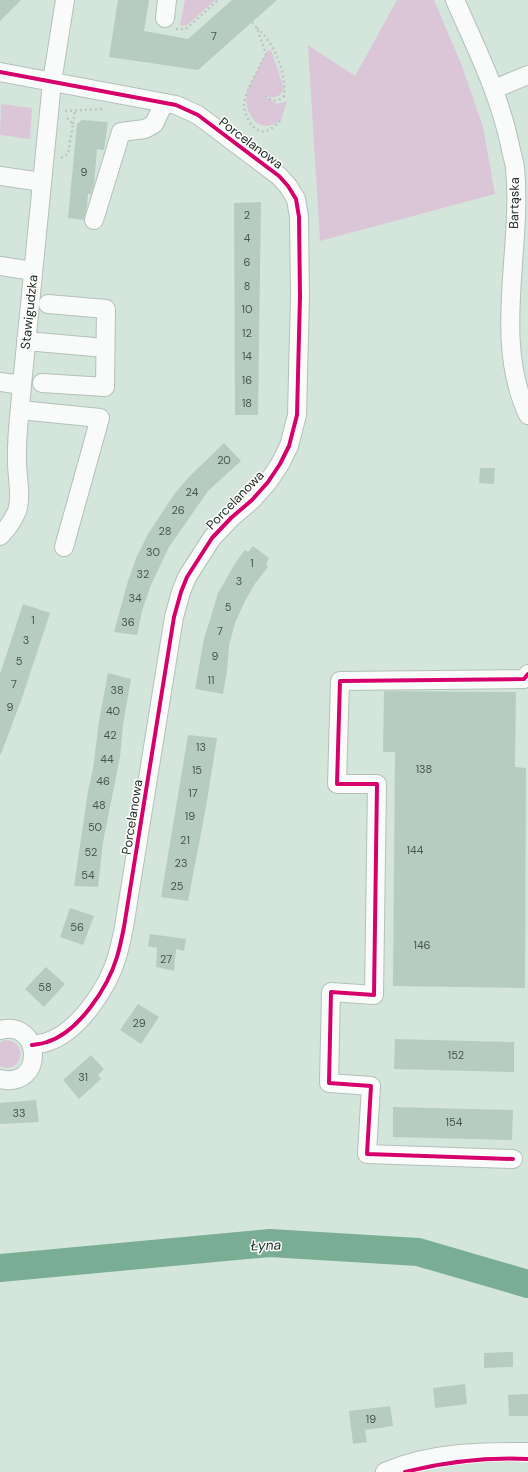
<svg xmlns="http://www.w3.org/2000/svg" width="528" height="1472" font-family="'DM Sans',sans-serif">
  <rect width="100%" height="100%" fill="#d4e5dc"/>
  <!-- green -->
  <g fill="#dbc6d8">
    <path d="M185,0h30l-29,26 -6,-1z"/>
    <path d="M397,0h37l28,66 21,61 12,67 -175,47 -12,-196 47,31z"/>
    <path d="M271,50l13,38c-5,11 -8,9 -18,9l11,7 10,-3 -6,19c-4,2 -9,6 -14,6 -15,1 -23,-20 -20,-33 3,-11 15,-30 20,-42z"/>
    <path d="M1,104l31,4 -2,31 -30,-4z"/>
    <path d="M5,1040c26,1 16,36 -5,26v-24z"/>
  </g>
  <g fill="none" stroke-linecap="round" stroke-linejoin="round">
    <!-- river -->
    <path stroke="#7aae94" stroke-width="28" d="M0,1268l270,-25 148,9 110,32"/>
  </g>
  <!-- building -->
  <g fill="#b7ccc0">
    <path d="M0,0h21l-21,21z"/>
    <path d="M118,0h31l-5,31 44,8 44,-39h45l-79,70 -89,-13z"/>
    <path d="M82,120l26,2 -4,28 -7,-1 -3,35 -3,10h-3l-1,12 -3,14 -16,-2 9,-94z"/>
    <path d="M261,202l-3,213h-23l-1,-212z"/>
    <path d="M224,443l17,18 -33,30 -39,56 -19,40 -8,24 -5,24 -23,-3 14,-51 9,-25 11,-22 27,-41 15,-17z"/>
    <path d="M480,468h15l-1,16 -15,-1z"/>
    <path d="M253,546l16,12 -3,6 2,3 -14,18 -9,16 -10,22 -6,23 -2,25 -4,23 -28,-5 9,-50 14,-46 18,-31 9,-12 3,2z"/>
    <path d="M23,604l27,9 -28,85 -21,56h-1v-80z"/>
    <path d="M108,673l23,6 -8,46 -3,32 -17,85 -5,45 -24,-1 14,-95 5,-22 6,-48z"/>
    <path d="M384,691l132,1 -1,75 11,1 -1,220 -132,-2 2,-234h-12z"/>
    <path d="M188,735l29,3 -11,69 -18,94 -27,-4z"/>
    <path d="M70,908l24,8 -11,29 -23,-8z"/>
    <path d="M150,934l36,5 -2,12 -8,-2 -2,22 -18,-4 1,-19 -9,-2z"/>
    <path d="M46,967l19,17 -21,23 -19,-18z"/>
    <path d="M138,1004l21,13 -18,27 -21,-14z"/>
    <path d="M395,1039l119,3v30l-120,-3z"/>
    <path d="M91,1055l13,14 -6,6 3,4 -22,20 -16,-19z"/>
    <path d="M36,1100l3,22 -39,2v-21z"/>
    <path d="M393,1107l120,3 -1,30 -119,-3z"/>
    <path d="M513,1352v15l-29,1v-15z"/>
    <path d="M465,1384l2,20 -32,4 -2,-20z"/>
    <path d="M528,1394v22h-19l-1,-21z"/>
    <path d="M390,1406l3,20 -28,4 2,12 -14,2 -4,-33z"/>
  </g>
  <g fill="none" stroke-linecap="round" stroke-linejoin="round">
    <defs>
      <g id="minor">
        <path d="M455,0c21,48 44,93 55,145 1,7 4,15 5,23 8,80 -23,171 13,247"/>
        <path d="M165,18l2,-18"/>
        <path d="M0,72l176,33 22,10 81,61 9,10 8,13 3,18 1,79 -3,119 -8,31 -9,18 -12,18 -16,18 -21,18 -19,20 -25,39 -6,15 -7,25 -50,310c-2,10 -4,20 -7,30 -9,30 -38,75 -70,85 -5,2 -10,2 -15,3"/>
        <path d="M494,89l34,-14"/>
        <path d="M0,176l42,6"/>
        <path d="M94,220l27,-88 24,-3 9,-5 10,-21"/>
        <path d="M0,266l33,5"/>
        <path d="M26,341l79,7"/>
        <path d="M0,382l22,3"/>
        <path d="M42,383l63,4 1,-78 -58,-5"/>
        <path d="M20,410l80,8 -36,129"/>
        <path d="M0,536c7,-7 13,-15 17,-25 5,-16 0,-33 0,-49 -1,-26 3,-51 5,-77l30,-303 13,-82"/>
        <path d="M0,1030c43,-11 45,60 0,49"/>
        <path d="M513,1159l-146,-5 4,-68 -42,-3 2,-91 43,3 3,-211h-40l3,-103 184,-2 4,-5"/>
        <path d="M385,1472c45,-20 95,-20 143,-20"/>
      </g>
    </defs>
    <!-- minor casing -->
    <use href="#minor" stroke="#b3c0b9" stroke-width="20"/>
    <!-- path -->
    <g stroke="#bdc5c1" stroke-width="2.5" stroke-dasharray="2 3" stroke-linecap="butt">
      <path d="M252,22l5,6 9,26c-6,12 -20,36 -22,49 -1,10 9,32 22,28 6,-2 11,-7 15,-11"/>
      <path d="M257,28c17,14 30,46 27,68 -6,6 -11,5 -19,1"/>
      <path d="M176,29h10l32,-29"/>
      <path d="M65,111l37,-2"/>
      <path d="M73,124l2,-14"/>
      <path d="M61,158l7,-4 5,-30 -7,-7"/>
    </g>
    <!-- minor -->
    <use href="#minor" stroke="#f9fbfa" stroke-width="18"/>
    <defs>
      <g id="cycleway">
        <path d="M0,72l176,33 22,10 81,61 9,10 8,13 3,18 1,79 -3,119 -8,31 -9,18 -12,18 -16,18 -21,18 -19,20 -25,39 -6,15 -7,25 -50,310c-2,10 -4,20 -7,30 -9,30 -38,75 -70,85 -5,2 -10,2 -15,3"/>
        <path d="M513,1159l-146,-5 4,-68 -42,-3 2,-91 43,3 3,-211h-40l3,-103 184,-2 4,-5"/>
        <path d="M405,1472c40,-10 81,-15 123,-13"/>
      </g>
    </defs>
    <!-- cycleway casing -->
    <use href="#cycleway" stroke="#fff" stroke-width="6"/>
    <!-- cycleway -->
    <use href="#cycleway" stroke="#d6006c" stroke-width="4"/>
  </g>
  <g text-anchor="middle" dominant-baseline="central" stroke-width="3" stroke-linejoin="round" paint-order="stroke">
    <!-- number labels -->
    <g font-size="11" fill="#46554c">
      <text x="214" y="36">7</text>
      <text x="84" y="172">9</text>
      <text x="247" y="215">2</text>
      <text x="247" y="238">4</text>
      <text x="247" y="262">6</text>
      <text x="247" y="286">8</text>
      <text x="247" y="309">10</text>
      <text x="247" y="333">12</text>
      <text x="247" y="356">14</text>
      <text x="247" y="380">16</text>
      <text x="247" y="403">18</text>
      <text x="224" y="460">20</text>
      <text x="192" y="492">24</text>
      <text x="178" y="510">26</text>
      <text x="165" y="531">28</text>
      <text x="153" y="552">30</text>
      <text x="252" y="563">1</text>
      <text x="143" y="574">32</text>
      <text x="239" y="581">3</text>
      <text x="135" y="598">34</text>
      <text x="228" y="607">5</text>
      <text x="33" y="620">1</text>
      <text x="128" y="622">36</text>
      <text x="220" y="631">7</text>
      <text x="26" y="640">3</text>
      <text x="215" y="656">9</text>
      <text x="19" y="661">5</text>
      <text x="211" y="680">11</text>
      <text x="14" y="684">7</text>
      <text x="117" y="690">38</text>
      <text x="10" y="707">9</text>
      <text x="113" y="711">40</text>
      <text x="110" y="735">42</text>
      <text x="201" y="747">13</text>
      <text x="107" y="759">44</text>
      <text x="424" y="769">138</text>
      <text x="197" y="770">15</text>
      <text x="103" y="781">46</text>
      <text x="193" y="793">17</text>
      <text x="99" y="805">48</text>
      <text x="190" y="816">19</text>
      <text x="95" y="827">50</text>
      <text x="185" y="840">21</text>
      <text x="415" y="850">144</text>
      <text x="91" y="852">52</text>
      <text x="181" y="863">23</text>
      <text x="88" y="875">54</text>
      <text x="177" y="886">25</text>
      <text x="77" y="927">56</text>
      <text x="422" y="945">146</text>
      <text x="166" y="959">27</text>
      <text x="45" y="987">58</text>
      <text x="139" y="1023">29</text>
      <text x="456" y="1055">152</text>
      <text x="83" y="1077">31</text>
      <text x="19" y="1113">33</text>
      <text x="454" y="1122">154</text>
      <text x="371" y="1419">19</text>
    </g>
    <!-- street labels -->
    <g font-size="13" fill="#212d26" stroke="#fff">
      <text transform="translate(251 143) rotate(37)">Porcelanowa</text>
      <text transform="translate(514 203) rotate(-89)">Bartąska</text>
      <text transform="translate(29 312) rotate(-84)">Stawigudzka</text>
      <text transform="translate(235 500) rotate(-46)">Porcelanowa</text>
      <text transform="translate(132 817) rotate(-81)">Porcelanowa</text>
    </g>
    <!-- water labels -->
    <g font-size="14" font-style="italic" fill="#143324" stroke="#fff">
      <text transform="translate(266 1245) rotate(-2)">Łyna</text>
    </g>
  </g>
</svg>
